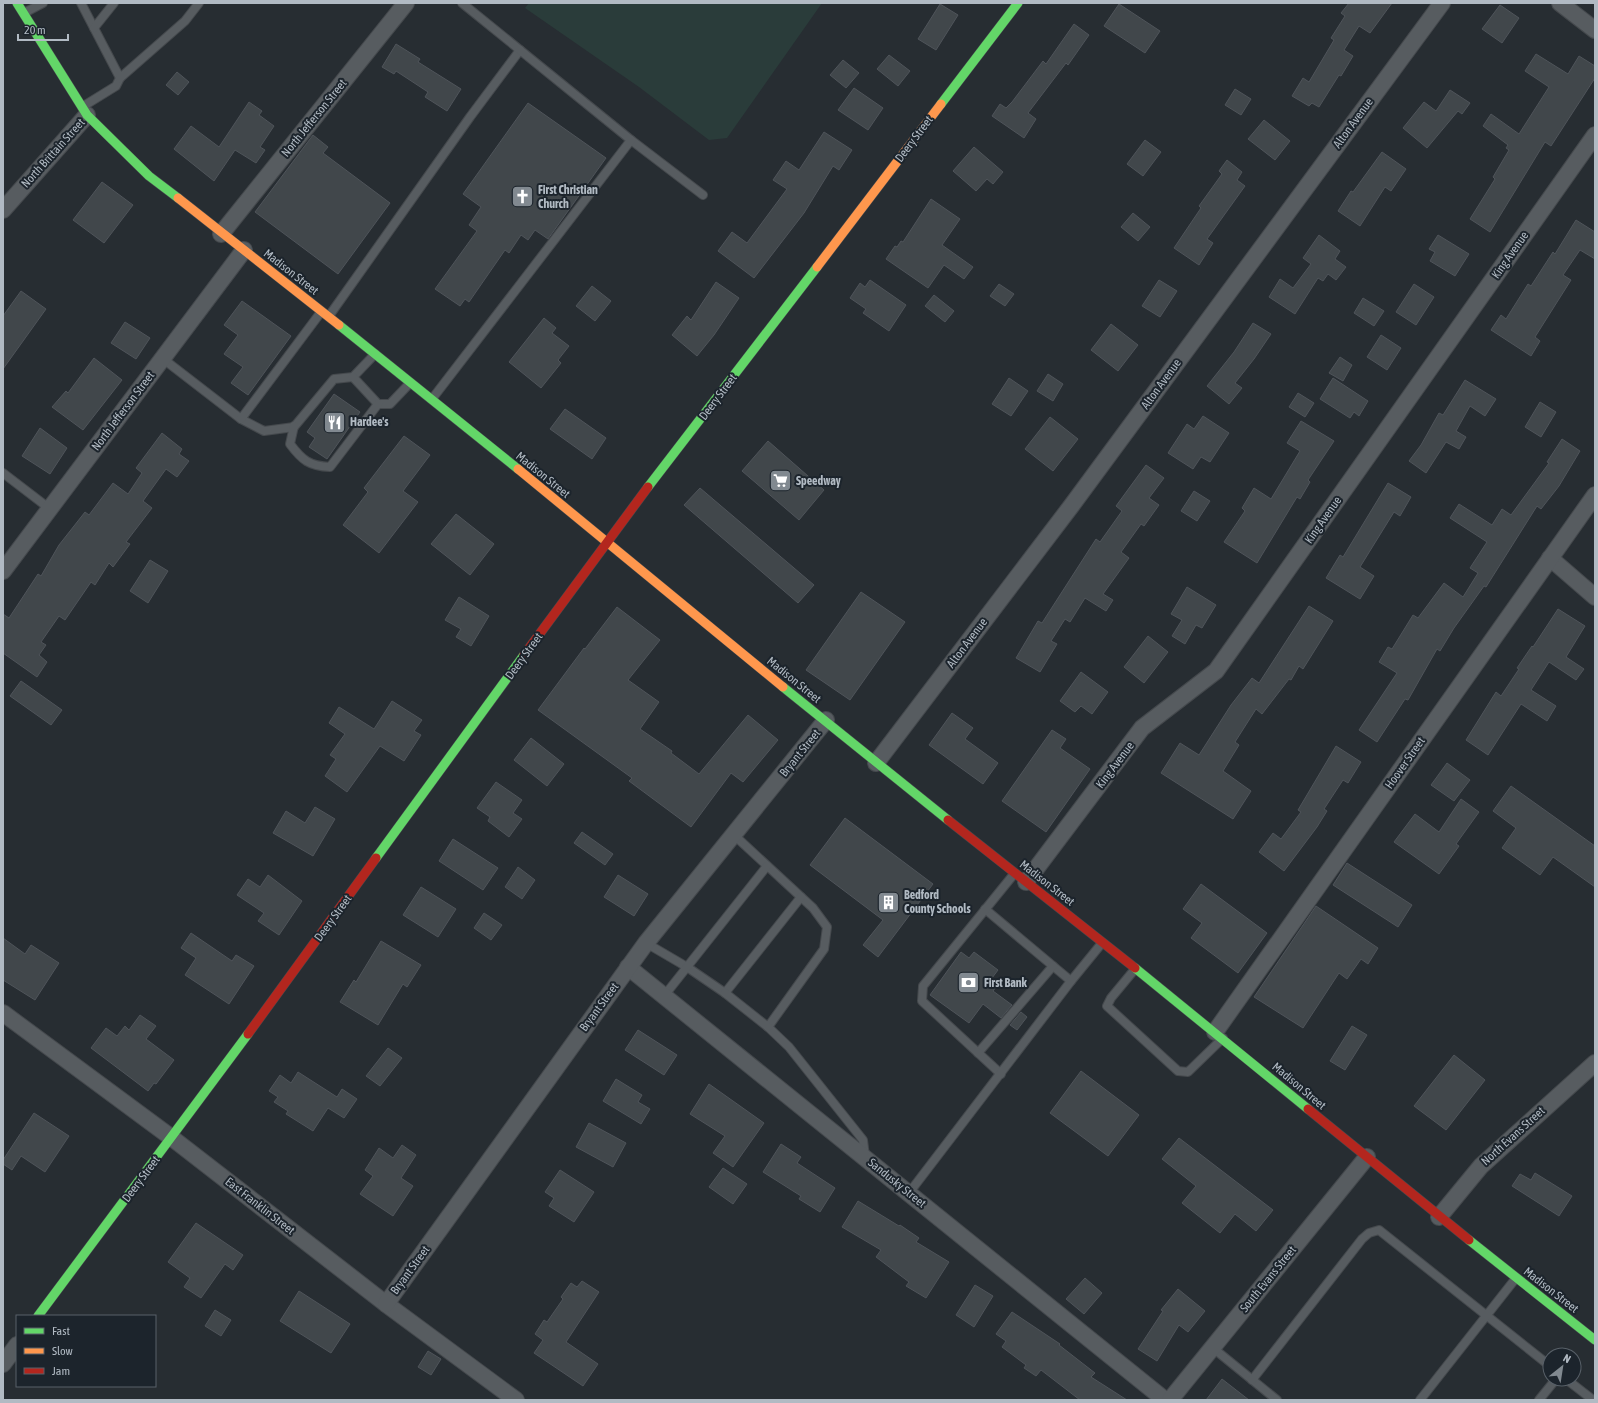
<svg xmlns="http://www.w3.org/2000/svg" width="1598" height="1403" font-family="'Asap Condensed',sans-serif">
  <rect width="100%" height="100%" fill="#272d32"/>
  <!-- green -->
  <path fill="#2a3c3a" d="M529,3h293l-95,135 -18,2 -70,-53 -114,-79z"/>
  <!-- building -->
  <g fill="#41474b" stroke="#4f545a">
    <path d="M1349,3h43l-22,30 -11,-7 -15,24 9,6 -12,20 -2,-1 -20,32 -7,-4 -3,3 -17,-10 11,-18 6,4 25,-42 -3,-2 14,-22 -4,-3z"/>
    <path d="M940,4l18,11 -22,35 -18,-11z"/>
    <path d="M1119,4l41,27 -15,22 -41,-27z"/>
    <path d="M1500,5l19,13 -17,25 -20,-14z"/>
    <path d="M1074,24l15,11 -21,30 -2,-2 -38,50 8,6 -12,19 -32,-22 8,-12 6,4 6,-6 31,-41 3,3z"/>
    <path d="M396,44l24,15 -2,3 43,27 -14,22 -22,-14 3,-5 -32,-21 -2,3 -12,-7z"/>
    <path d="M1536,54l32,20 11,-18 16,10v12l-44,68 -6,-4 -55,90 -20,-13 25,-40 -2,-2 16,-27 -3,-2 2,-3 -25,-19 8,-12 28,20 30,-47 -24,-16z"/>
    <path d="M889,55l21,16 -12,15 -21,-17z"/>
    <path d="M843,60l16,13 -13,15 -16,-13z"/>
    <path d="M177,72l12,10 -11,13 -12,-10z"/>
    <path d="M854,88l29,20 -15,22 -30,-20z"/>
    <path d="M1235,89l16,10 -10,16 -16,-10z"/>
    <path d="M1450,90l20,13 -8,11 -4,-3 -31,37 -24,-20 21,-26 12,9z"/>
    <path d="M249,102l13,9 -3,4 15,11 -14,21 5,3 -9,13 -21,-13 -21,31 -40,-32 17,-23 28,21z"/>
    <path d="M528,103l78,55 -58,81 -13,-9 -7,10 -7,-5 -12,18 -4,-3 -36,52 -4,-3 -5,7 -25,-17 42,-58 -8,-6 12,-18 -18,-13z"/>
    <path d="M1264,120l26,21 -15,19 -27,-21z"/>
    <path d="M824,132l28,18 -13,20 -6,-4 -29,47 -50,65 -36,-27 14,-19 15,11 40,-54 -14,-9 13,-19 13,9z"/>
    <path d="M313,135l15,12 -5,6 67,50 -52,71 -83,-62z"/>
    <path d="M1145,140l16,12 -18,24 -16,-12z"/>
    <path d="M974,147l29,25 -10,12 -6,-5 -11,12 -23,-20z"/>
    <path d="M1382,152l24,17 -15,22 -6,-4 -25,39 -22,-15 13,-20 2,1z"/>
    <path d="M1227,160l15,12 -5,8 8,6 -38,53 6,4 -14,22 -25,-17 27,-40 -2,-2 23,-32 -3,-3z"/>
    <path d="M102,182l31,23 -29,38 -31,-23z"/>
    <path d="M931,199l29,20 -18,26 31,22 -9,12 -20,-14 -16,23 -42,-29 9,-13 2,1 4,-6 2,1z"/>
    <path d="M1133,213l17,14 -12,14 -17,-14z"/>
    <path d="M1576,220l19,12v27l-15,-9 -17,25 8,5 -36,57 5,4 -9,15 -40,-26 10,-15 5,4 22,-35 3,2 22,-34 2,2z"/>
    <path d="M1319,235l21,16 -5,8 11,8 -10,13 -8,-6 -5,7 -5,-3 -23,36 -26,-17 11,-18 13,9 18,-24 -8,-6z"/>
    <path d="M1438,235l31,19 -14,22 -25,-15 5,-9 -6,-3z"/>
    <path d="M870,280l36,25 -17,26 -26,-18 3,-4 -16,-11 10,-15 5,4z"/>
    <path d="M1159,280l18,11 -17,26 -18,-11z"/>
    <path d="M716,282l23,16 -25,37 -17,21 -25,-21 15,-19 4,4z"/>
    <path d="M999,284l15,10 -9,12 -15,-10z"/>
    <path d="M1414,284l20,13 -18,28 -20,-13z"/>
    <path d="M592,286l19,15 -16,20 -19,-15z"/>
    <path d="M21,291l25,18 -43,60v-53z"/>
    <path d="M934,295l20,16 -9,11 -20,-16z"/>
    <path d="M1363,298l21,13 -10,15 -20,-13z"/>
    <path d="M242,301l49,35 -43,59 -17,-12 12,-16 -19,-13 14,-19 -14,-10z"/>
    <path d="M544,318l12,10 -4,5 17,13 -11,14 3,3 -20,25 -32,-26z"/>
    <path d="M125,322l25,16 -14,21 -25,-16z"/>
    <path d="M1253,323l18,11 -17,25 -19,24 7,5 -13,16 -22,-18 27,-34z"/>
    <path d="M1111,324l27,21 -20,26 -27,-21z"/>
    <path d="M1381,335l20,13 -14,22 -20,-13z"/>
    <path d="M1340,357l12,8 -9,16 -14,-8z"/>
    <path d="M94,358l28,22 -39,50 -31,-23 14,-16 2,2z"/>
    <path d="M1048,374l15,10 -10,17 -16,-10z"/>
    <path d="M1009,378l19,13 -17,25 -19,-12z"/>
    <path d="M1333,378l35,23 -9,15 -5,-4 -4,6 -30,-19z"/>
    <path d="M1465,380l31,19 -11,17 -15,-10 -14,25 10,6 -7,12 -13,-7 -20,31 -17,-12 12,-16 18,-32 4,2z"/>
    <path d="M1298,393l16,10 -9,14 -16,-10z"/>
    <path d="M334,394l26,18 -33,47 -18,-12 6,-9 -8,-6z"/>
    <path d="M1540,402l16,10 -15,25 -16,-10z"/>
    <path d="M565,409l41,29 -14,21 -42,-30z"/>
    <path d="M1203,416l26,17 -19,29 -9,-5 -8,12 -25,-16 19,-29 7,5z"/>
    <path d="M1050,417l28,22 -25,32 -28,-22z"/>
    <path d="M1301,421l33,20 -26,39 2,2 -10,17 -3,-2 -40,66 -33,-21 21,-31 -3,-3 12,-20 17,11 29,-48 -13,-8z"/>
    <path d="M40,428l27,20 -17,26 -28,-18z"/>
    <path d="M162,433l20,16 -3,5 10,7 -12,16 -11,-8 -23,32 9,7 -26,34 4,2 -17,23 -4,-4 -14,22 -4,-3 -26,38 -6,-4 -18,26 5,3 -7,10 8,7 -10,15 -34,-24v-39l6,4 29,-44 3,2 18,-31 26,-33 4,3 24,-32 15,11 14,-21 -6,-5z"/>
    <path d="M404,436l26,19 -27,36 15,11 -39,51 -36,-28 25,-33 -4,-4z"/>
    <path d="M1562,439l18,12 -21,35 -18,23 -4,-3 -51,81 -2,-1 -30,42 -14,23 -3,-2 -29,51 -3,-1 -28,43 -18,-12 38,-57 -18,-11 9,-15 4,2 21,-34 5,3 26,-35 19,14 15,-24 -8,-5 17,-26 -37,-24 9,-14 33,21 10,-16 9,6 38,-52 -2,-1z"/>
    <path d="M768,441l56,49 -25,30 -57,-49z"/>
    <path d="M1146,465l18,13 -15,20 10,7 -15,21 -3,-2 -20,28 8,6 -26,36 10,6 -7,11 -21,-13 -15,24 -5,-3 -14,22 6,3 -17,28 -24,-14 22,-37 4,2 54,-84 4,3 22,-31 -6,-5z"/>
    <path d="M1388,483l23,14 -11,19 -6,-4 -34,55 14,9 -14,23 -34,-21 14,-23 3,2z"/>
    <path d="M700,488l114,97 -16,18 -114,-98z"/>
    <path d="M1194,491l16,10 -13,20 -16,-10z"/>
    <path d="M456,514l38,30 -24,31 -39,-31z"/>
    <path d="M150,560l18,11 -20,32 -18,-12z"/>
    <path d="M1187,587l29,18 -14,23 -6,-3 -11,19 -13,-8 10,-16 -11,-6z"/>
    <path d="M861,592l44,30 -55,78 -44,-30z"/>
    <path d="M459,597l30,19 -18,30 -15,-9 5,-8 -16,-9z"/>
    <path d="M1309,606l24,15 -30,48 -4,-3 -8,14 -2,-1 -27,35 -6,-5 -21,33 4,3 -16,26 28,20 -18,28 -72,-46 19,-30 19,12 32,-50 21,-27 7,5z"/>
    <path d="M617,607l43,33 -32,40 31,22 -19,27 32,22 -1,2 28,21 49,-59 30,25 -35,42 -12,-9 -40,54 -62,-46 3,-3 -94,-68 46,-62 1,1z"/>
    <path d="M1558,609l27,17 -19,31 18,12 -8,11 -27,-18 -18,28 25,16 -9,15 -26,-17 -33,51 -22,-15 30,-48 5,4 18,-27 -2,-1 15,-22 1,1z"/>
    <path d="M1148,636l20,16 -24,31 -20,-16z"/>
    <path d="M1081,672l27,20 -16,22 -11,-8 -6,6 -15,-11z"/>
    <path d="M21,681l41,29 -11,15 -41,-29z"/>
    <path d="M392,701l30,19 -8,11 7,4 -17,26 -24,-15 -33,46 -22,-16 11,-17 -6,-4 15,-21 -16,-11 10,-16 35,22z"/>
    <path d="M952,713l21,15 -8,11 33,24 -15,21 -54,-39z"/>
    <path d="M1052,730l14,9 -6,9 30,21 -44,63 -44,-31z"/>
    <path d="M531,738l33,26 -17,22 -33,-26z"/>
    <path d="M1336,746l25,16 -13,21 -5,-3 -19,29 3,2 -10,16 -33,44 -25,-19 14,-19 8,6 20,-27 -3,-2z"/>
    <path d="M1447,763l23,17 -16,21 -23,-16z"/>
    <path d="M496,782l26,18 -9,13 9,6 -13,18 -21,-16 2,-4 -13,-9z"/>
    <path d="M1511,786l84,60v41l-42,-30 -13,18 -38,-27 14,-20 -23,-17z"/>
    <path d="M1461,799l18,13 -23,32 3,2 -20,28 -45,-32 21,-28 24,18z"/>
    <path d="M315,807l20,12 -22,37 -40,-23 13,-22 19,12z"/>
    <path d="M845,818l88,66 -55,73 -15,-12 20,-25 -73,-55z"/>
    <path d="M582,832l31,22 -8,11 -31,-22z"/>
    <path d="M453,839l45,29 -15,22 -44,-29z"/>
    <path d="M1347,863l65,42 -14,22 -65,-42z"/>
    <path d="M518,867l17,13 -13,19 -17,-12z"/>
    <path d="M268,875l34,26 -23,34 -21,-14 6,-8 -27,-18 11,-16 12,8z"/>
    <path d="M618,875l30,19 -14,22 -30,-19z"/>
    <path d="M1201,884l66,49 -29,40 -47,-35 11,-15 -19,-14z"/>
    <path d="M421,887l35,22 -18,28 -35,-22z"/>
    <path d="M1316,906l62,42 -10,16 -7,-5 -14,20 -8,-6 -36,55 -49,-31z"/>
    <path d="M484,913l18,12 -11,15 -17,-12z"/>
    <path d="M191,933l41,28 4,-6 18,11 -25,38 -44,-29 11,-17 -15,-10z"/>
    <path d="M3,938l22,16 6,-9 28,18 -24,37 -32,-20z"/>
    <path d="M381,941l40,24 -14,22 -4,-3 -25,41 -38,-23 14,-22 2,2z"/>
    <path d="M961,952l8,6 5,-6 24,18 -6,8 7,5 -6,8 19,14 -11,13 -18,-14 -14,19 -39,-28z"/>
    <path d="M1021,1012l6,5 -10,13 -7,-5z"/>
    <path d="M140,1015l16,11 -10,13 28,21 -18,24 -2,-1 -6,8 -57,-43 15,-20 11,8 8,-10 4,4z"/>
    <path d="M1352,1026l15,9 -22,35 -15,-9z"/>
    <path d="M638,1030l39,25 -13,20 -39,-25z"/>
    <path d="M388,1048l14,10 -22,28 -14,-10z"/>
    <path d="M1454,1055l31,25 -39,50 -32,-24z"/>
    <path d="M1081,1071l58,44 -31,41 -58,-43z"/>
    <path d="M298,1072l39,25 5,-8 15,10 -13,19 -16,-10 -15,23 -27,-17 2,-3 -14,-9 4,-5 -9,-6 11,-16 11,8z"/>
    <path d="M616,1079l26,16 -4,7 12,7 -9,15 -38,-23z"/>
    <path d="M709,1084l55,39 -31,44 -20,-14 12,-17 -35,-22z"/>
    <path d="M34,1113l35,23 -24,36 -24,-16 -9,14 -9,-6v-4z"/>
    <path d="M589,1123l37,20 -13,24 -37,-20z"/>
    <path d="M1179,1138l94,72 -17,21 -21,-17 -15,19 -38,-30 14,-17 -34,-27z"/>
    <path d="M781,1144l20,13 -4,6 38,25 -15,24 -21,-13 2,-3 -38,-24z"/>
    <path d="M402,1145l14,10 -15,23 12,8 -20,30 -33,-22 13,-18 -8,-6 14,-22 14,10z"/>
    <path d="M723,1168l24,16 -14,20 -24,-17z"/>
    <path d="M560,1170l34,22 -20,30 -25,-16 5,-8 -9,-6z"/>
    <path d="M1535,1173l37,23 -13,20 -47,-30 8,-12 11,6z"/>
    <path d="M858,1201l41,25 1,-1 19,13 -3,4 33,20 -23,36 -20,-12 3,-4 -33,-25 5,-7 -39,-23z"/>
    <path d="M196,1223l47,32 -10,15 -8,-6 -24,34 -17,-11 6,-9 -22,-16z"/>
    <path d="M1085,1278l17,15 -18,21 -18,-15z"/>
    <path d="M582,1281l17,11 -33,50 32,22 -15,22 -49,-33 9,-13 -8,-6 9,-14 3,2 16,-23 -2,-2 10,-14 6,4z"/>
    <path d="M975,1285l18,11 -19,31 -18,-12z"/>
    <path d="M1178,1289l27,22 -17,21 -9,-7 -22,36 -19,-12 25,-38 -2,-1z"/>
    <path d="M299,1291l51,33 -19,29 -51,-32z"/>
    <path d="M215,1310l16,10 -10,16 -16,-10z"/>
    <path d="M1012,1312l48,32 -1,1 36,28 -4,4 36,23h-47l-39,-30 -5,6 -12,-8 2,-3 -24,-18 4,-6 -10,-7z"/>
    <path d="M428,1351l13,8 -10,16 -13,-8z"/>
    <path d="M1222,1379l27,21h-43z"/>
  </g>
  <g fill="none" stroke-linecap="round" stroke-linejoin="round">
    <defs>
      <g id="lane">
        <path d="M81,3l39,75 -4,8 -34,21"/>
        <path d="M24,13l19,-10"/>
        <path d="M94,28l20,-25"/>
        <path d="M120,78l65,-57 14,-18"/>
        <path d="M631,140l72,55"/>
        <path d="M329,316l141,-199 50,-67"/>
        <path d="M162,358l79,61 23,12 30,-4 40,-48 19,-2 22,-23"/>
        <path d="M353,377l25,27h12l20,-21"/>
        <path d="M432,399l199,-259 -169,-137"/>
        <path d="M241,419l80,-107"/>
        <path d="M294,426l-4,18c12,16 19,22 40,23l48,-63"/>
        <path d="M3,473l47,36"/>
        <path d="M734,835l79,73 14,19 -3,22 -56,78 21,20 74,93 2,16"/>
        <path d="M985,909l86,72"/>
        <path d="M646,943l41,24 38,26 76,-96"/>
        <path d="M1135,969l-24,29 -4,8 71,65 10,1 35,-34"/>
        <path d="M725,993l43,34"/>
        <path d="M664,996l103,-130"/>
        <path d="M978,1053l75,-87"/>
        <path d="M1001,1074l-79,-73 1,-15 91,-112"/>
        <path d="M909,1193l162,-212 31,-38"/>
        <path d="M1213,1348l64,52"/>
        <path d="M1566,1379l27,21"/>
        <path d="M1252,1380l110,-141 7,-6 10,-3 171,136"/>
        <path d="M1420,1400l96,-122"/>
        <path d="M1539,1400l17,-21"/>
      </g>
      <g id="street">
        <path d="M1560,3l35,27"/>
        <path d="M3,210l84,-95"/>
        <path d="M221,234l185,-231"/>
        <path d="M1550,558l45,39"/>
        <path d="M3,571l241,-321"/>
        <path d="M876,763l196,-258 370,-502"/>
        <path d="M1026,882l116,-154 74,-57 379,-536"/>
        <path d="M628,967l537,433"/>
        <path d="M3,1013l169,125 214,166 130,96"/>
        <path d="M1215,1032l380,-537"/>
        <path d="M1439,1217l42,-51 114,-103"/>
        <path d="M386,1304l260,-361 180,-223"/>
        <path d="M3,1364l14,-19"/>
        <path d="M1170,1400l197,-243"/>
      </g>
      <g id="fast">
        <path d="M17,3l70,112 62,61 29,22"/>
        <path d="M941,104l77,-101"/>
        <path d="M339,325l179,144"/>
        <path d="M648,487l169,-220"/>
        <path d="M783,687l165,133"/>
        <path d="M376,858l148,-203"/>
        <path d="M1135,968l173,141"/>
        <path d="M1469,1240l126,100"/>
        <path d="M38,1316l210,-282"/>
      </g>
      <g id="slow">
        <path d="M178,198l161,127"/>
        <path d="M817,267l124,-163"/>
        <path d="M518,469l265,218"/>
      </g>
      <g id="jam">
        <path d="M524,655l124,-168"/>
        <path d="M948,820l187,148"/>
        <path d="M248,1034l128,-176"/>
        <path d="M1308,1109l161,131"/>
      </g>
    </defs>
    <!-- lane casing -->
    <use href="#lane" stroke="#45494d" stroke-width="10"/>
    <!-- street casing -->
    <use href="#street" stroke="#45494d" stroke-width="18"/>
    <!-- fast casing -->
    <use href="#fast" stroke="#45494d" stroke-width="10"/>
    <!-- slow casing -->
    <use href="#slow" stroke="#45494d" stroke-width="10"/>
    <!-- jam casing -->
    <use href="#jam" stroke="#45494d" stroke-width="10"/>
    <!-- lane -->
    <use href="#lane" stroke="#575c60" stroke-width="8"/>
    <!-- street -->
    <use href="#street" stroke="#575c60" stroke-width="16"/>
    <!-- fast -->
    <use href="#fast" stroke="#63d668" stroke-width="9"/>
    <!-- slow -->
    <use href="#slow" stroke="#ff974d" stroke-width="9"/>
    <!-- jam -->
    <use href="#jam" stroke="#b3261e" stroke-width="9"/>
  </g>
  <!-- icons -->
  <defs>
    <symbol id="church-square" viewBox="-11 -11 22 22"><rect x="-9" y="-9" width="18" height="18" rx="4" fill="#818990" stroke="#1c242c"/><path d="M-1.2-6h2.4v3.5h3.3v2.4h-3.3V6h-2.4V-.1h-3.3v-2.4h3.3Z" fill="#fff"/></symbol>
    <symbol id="restaurant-square" viewBox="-11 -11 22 22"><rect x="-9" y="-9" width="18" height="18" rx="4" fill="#818990" stroke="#1c242c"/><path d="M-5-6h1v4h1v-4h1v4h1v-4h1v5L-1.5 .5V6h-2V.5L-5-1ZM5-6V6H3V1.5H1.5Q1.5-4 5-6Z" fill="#fff"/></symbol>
    <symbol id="supermarket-square" viewBox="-11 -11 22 22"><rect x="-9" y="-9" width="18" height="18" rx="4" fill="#818990" stroke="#1c242c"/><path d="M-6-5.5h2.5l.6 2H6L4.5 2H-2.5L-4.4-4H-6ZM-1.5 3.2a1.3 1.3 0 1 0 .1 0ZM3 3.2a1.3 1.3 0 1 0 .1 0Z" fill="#fff"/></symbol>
    <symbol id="building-square" viewBox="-11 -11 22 22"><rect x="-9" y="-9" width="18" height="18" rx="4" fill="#818990" stroke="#1c242c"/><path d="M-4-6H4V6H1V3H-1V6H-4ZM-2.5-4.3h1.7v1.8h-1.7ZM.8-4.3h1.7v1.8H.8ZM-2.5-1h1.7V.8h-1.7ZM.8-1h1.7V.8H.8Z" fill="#fff"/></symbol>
    <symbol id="bank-square" viewBox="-11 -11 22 22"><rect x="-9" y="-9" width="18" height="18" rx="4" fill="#818990" stroke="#1c242c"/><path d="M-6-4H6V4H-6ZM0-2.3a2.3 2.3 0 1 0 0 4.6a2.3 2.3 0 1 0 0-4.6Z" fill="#fff"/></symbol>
  </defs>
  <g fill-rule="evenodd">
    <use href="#church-square" x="510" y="184" width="25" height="25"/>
    <use href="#restaurant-square" x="322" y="410" width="25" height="25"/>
    <use href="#supermarket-square" x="768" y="468" width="25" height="25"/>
    <use href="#building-square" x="876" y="890" width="25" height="25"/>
    <use href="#bank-square" x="956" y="970" width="25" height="25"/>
  </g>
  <g text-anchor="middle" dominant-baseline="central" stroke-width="4" stroke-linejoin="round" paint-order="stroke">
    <!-- street labels -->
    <g font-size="12" fill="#b1bac3" stroke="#1c242c">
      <text transform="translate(314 118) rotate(-51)">North Jefferson Street</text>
      <text transform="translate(1353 123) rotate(-54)">Alton Avenue</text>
      <text transform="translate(914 139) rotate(-53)">Deery Street</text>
      <text transform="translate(53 153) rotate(-48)">North Brittain Street</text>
      <text transform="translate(1510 255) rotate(-55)">King Avenue</text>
      <text transform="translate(291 272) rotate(38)">Madison Street</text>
      <text transform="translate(1161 384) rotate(-54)">Alton Avenue</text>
      <text transform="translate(718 397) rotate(-53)">Deery Street</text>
      <text transform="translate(123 411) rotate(-53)">North Jefferson Street</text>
      <text transform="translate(543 475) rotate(39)">Madison Street</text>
      <text transform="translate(1323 520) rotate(-55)">King Avenue</text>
      <text transform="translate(967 643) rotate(-53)">Alton Avenue</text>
      <text transform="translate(524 656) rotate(-54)">Deery Street</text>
      <text transform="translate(794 680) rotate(39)">Madison Street</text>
      <text transform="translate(800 753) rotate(-51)">Bryant Street</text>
      <text transform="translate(1405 763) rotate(-55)">Hoover Street</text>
      <text transform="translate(1115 765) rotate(-53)">King Avenue</text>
      <text transform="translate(1047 883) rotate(38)">Madison Street</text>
      <text transform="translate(333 918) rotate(-54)">Deery Street</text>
      <text transform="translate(599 1007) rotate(-54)">Bryant Street</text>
      <text transform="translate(1299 1086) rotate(40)">Madison Street</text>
      <text transform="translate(1513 1136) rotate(-42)">North Evans Street</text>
      <text transform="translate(141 1179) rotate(-53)">Deery Street</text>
      <text transform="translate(897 1183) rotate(39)">Sandusky Street</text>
      <text transform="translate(260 1206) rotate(38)">East Franklin Street</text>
      <text transform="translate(410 1270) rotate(-54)">Bryant Street</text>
      <text transform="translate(1268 1279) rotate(-51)">South Evans Street</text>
      <text transform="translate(1551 1290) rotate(38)">Madison Street</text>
    </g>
    <!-- poi labels -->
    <g font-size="12" font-weight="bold" fill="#b1bac3" stroke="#1c242c" text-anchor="start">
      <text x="538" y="190">First Christian<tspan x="538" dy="14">Church</tspan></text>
      <text x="350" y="422">Hardee's</text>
      <text x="796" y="481">Speedway</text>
      <text x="904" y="895">Bedford<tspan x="904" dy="14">County Schools</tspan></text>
      <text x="984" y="983">First Bank</text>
    </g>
  </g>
  <!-- border -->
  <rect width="1598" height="1403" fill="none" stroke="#b1bac3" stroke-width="8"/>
  <!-- legend -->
  <rect x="16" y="1315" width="140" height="72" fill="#1c242c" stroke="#586068"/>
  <rect x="24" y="1328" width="20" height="6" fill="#63d668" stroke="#586068"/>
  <text x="52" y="1335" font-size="12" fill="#b1bac3">Fast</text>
  <rect x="24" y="1348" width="20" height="6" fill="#ff974d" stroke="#586068"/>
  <text x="52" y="1355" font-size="12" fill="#b1bac3">Slow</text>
  <rect x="24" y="1368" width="20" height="6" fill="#b3261e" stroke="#586068"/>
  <text x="52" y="1375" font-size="12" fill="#b1bac3">Jam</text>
  <!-- north arrow -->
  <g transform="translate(1562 1367) rotate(30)"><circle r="19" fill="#1c242c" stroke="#586068"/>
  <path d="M0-3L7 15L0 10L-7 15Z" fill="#818990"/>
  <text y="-6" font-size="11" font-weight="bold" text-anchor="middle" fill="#b1bac3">N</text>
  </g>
  <!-- scale -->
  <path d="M18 34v6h50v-6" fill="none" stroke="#b1bac3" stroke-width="2"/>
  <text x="24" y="34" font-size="12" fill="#b1bac3" stroke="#1c242c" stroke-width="3" paint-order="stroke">20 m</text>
</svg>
